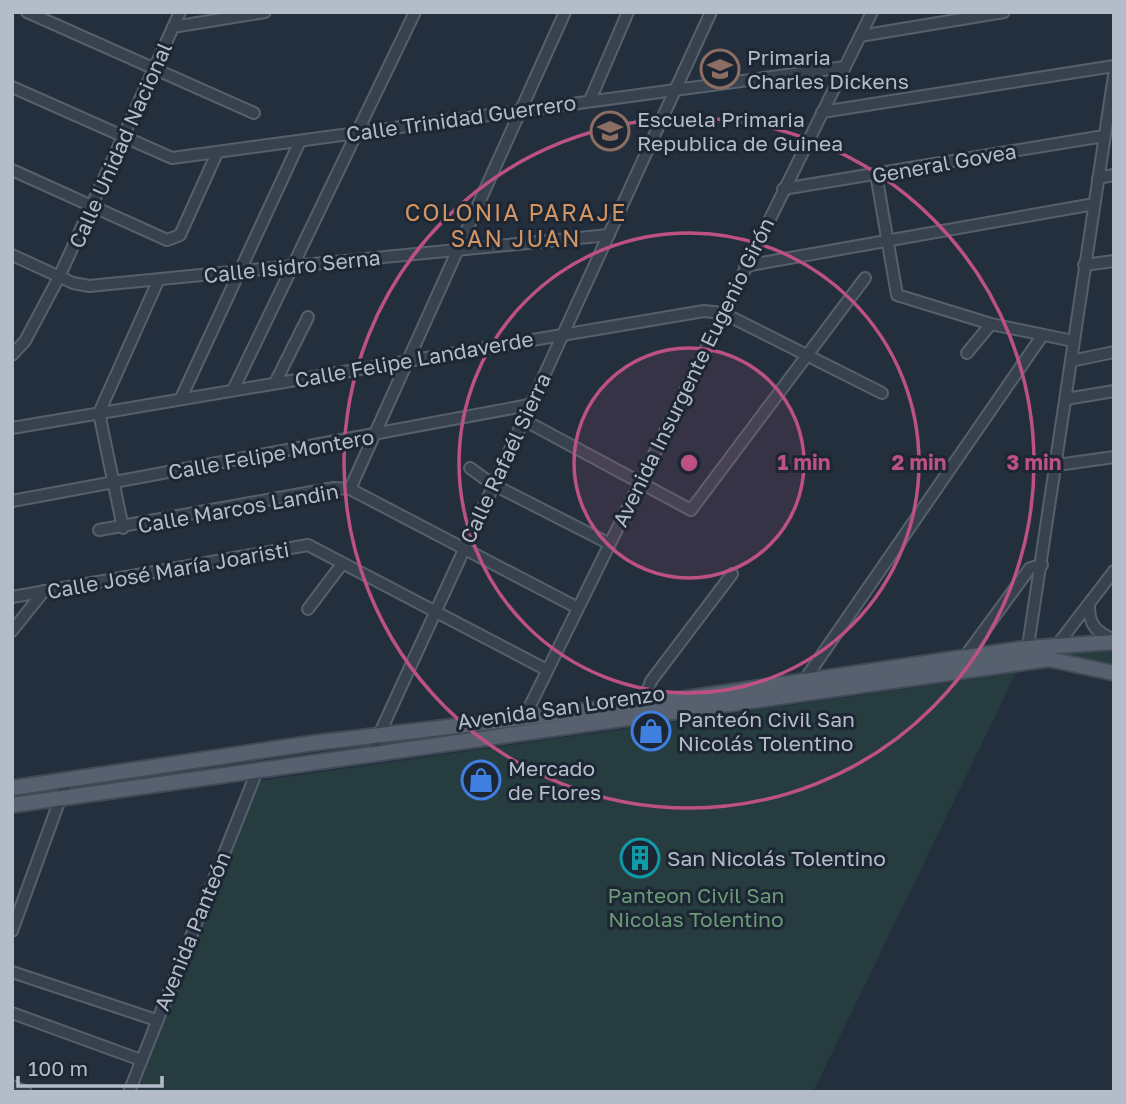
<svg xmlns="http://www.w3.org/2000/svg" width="1126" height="1104" font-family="'Golos Text',sans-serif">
  <rect width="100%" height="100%" fill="#242f3e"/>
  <!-- green -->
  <g fill="#263c3f">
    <path d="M1076,644h38v26l-39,-9 -5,-8z"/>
    <path d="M1016,673l-203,419h-677l123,-311z"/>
  </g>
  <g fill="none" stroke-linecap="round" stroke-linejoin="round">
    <defs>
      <g id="minor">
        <path d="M27,12l227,101"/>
        <path d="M173,27l92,-15"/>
        <path d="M860,36l144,-24"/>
        <path d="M12,87l160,71 673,-91"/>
        <path d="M590,100l38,-88"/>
        <path d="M822,112l292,-46"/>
        <path d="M12,170l155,70 13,-5 37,-82"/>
        <path d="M876,174l21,121 94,29 82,17"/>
        <path d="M1098,178l16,-3"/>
        <path d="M783,189l321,-53"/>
        <path d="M12,255l61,28 16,3 520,-51"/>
        <path d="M1084,265l30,-4"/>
        <path d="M745,266l349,-62"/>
        <path d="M967,353l24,-29"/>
        <path d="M12,355l13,-14 34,-64 121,-265"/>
        <path d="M1071,361l43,-9"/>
        <path d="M275,383l33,-66"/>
        <path d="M233,390l182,-378"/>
        <path d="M181,398l119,-257"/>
        <path d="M1066,399l48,-8"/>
        <path d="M522,419l169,91 174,-232"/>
        <path d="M12,428l692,-117 19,2 159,80"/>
        <path d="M1057,465l57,-8"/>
        <path d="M470,468l22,16 116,59"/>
        <path d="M350,489l215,-477"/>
        <path d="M12,501l517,-96"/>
        <path d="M123,528l-24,-115 59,-132"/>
        <path d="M99,530l235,-42 16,1 226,118"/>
        <path d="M12,597l296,-52 237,124"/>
        <path d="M1089,606c0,20 8,26 25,34"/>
        <path d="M308,609l34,-45"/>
        <path d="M12,631l32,-40"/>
        <path d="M1054,649l60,-78"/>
        <path d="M1027,653l87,-578"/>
        <path d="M961,662l69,-94 12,-3"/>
        <path d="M801,685l241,-349"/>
        <path d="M643,703l8,-22 81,-107"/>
        <path d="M522,722l350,-710"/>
        <path d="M374,754l4,-17 333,-725"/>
        <path d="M12,931l55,-151"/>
        <path d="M12,972l144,48"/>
        <path d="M12,1013l129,47"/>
        <path d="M12,1086l14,6"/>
        <path d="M129,1092l128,-321"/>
      </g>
      <g id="major">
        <path d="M12,788l302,-45 361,-43 352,-52 87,-6"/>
        <path d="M12,805l1037,-146 65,14"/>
      </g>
    </defs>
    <!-- minor casing -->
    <use href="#minor" stroke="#565f6c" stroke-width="14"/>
    <!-- major casing -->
    <use href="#major" stroke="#414a57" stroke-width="18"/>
    <!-- minor -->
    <use href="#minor" stroke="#38414e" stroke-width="10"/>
    <!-- major -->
    <use href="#major" stroke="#56606e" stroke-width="14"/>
  </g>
  <!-- distance rings -->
  <circle cx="689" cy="463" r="115" fill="#bd5182" fill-opacity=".12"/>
  <g fill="none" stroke="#bd5182" stroke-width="3.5">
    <circle cx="689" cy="463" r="115"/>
    <circle cx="689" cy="463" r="230"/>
    <circle cx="689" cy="463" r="345"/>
  </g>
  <!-- icons -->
  <defs>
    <symbol id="school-ring" viewBox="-11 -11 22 22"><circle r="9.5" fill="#1d2633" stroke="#8d6e63" stroke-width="1.5"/><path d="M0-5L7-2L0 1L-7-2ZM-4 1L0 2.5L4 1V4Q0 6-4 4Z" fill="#8d6e63"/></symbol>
    <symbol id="shop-ring" viewBox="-11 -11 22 22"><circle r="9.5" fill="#1d2633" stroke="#3f7fe0" stroke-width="1.5"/><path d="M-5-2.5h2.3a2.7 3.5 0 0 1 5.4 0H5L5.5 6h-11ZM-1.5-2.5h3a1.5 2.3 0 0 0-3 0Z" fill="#3f7fe0"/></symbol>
    <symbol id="building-ring" viewBox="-11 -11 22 22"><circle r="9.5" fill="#1d2633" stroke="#0f9aa8" stroke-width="1.5"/><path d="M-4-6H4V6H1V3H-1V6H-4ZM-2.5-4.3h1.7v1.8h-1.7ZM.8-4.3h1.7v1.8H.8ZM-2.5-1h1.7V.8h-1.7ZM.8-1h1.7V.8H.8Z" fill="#0f9aa8"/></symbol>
  </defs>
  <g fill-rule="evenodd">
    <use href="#school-ring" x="698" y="47" width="44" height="44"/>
    <use href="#school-ring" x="588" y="109" width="44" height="44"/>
    <use href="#shop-ring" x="629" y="709" width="44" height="44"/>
    <use href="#shop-ring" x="459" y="758" width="44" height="44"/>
    <use href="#building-ring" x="618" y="836" width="44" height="44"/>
  </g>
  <g text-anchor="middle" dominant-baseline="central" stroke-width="6" stroke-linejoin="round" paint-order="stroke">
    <!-- poi labels -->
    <g font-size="21" fill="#b4bcc9" stroke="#1d2633" text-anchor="start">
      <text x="747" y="57">Primaria<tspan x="747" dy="24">Charles Dickens</tspan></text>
      <text x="637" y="119">Escuela Primaria<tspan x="637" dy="24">Republica de Guinea</tspan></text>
      <text x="678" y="719">Panteón Civil San<tspan x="678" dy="24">Nicolás Tolentino</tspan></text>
      <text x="508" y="768">Mercado<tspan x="508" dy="24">de Flores</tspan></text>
      <text x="667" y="858">San Nicolás Tolentino</text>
    </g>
    <!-- street labels -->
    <g font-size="21" fill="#b4bcc9" stroke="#1d2633">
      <text transform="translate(461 118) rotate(-8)">Calle Trinidad Guerrero</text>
      <text transform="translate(120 145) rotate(-66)">Calle Unidad Nacional</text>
      <text transform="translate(944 163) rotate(-10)">General Govea</text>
      <text transform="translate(292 266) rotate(-6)">Calle Isidro Serna</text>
      <text transform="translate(414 359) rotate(-10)">Calle Felipe Landaverde</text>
      <text transform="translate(693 372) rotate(-64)">Avenida Insurgente Eugenio Girón</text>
      <text transform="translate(271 454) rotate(-10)">Calle Felipe Montero</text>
      <text transform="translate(505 458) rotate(-65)">Calle Rafaél Sierra</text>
      <text transform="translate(238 508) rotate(-10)">Calle Marcos Landin</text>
      <text transform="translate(168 570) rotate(-10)">Calle José María Joaristi</text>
      <text transform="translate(561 707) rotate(-8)">Avenida San Lorenzo</text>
      <text transform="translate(192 931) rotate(-68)">Avenida Panteón</text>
    </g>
    <!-- park labels -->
    <g font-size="21" fill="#6b9a76" stroke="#1d2633">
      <text x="696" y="895">Panteon Civil San<tspan x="696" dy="24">Nicolas Tolentino</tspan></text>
    </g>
    <!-- neighbourhood labels -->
    <g font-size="23" letter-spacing="2" fill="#d59563" stroke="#1d2633">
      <text x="516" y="212">COLONIA PARAJE<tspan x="516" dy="26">SAN JUAN</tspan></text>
    </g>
  </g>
  <circle cx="689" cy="463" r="10" fill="#bd5182" stroke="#1d2633" stroke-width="3.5"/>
  <g font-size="21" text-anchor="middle" font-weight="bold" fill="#bd5182" stroke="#1d2633" stroke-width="6" stroke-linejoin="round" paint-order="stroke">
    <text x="804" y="470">1 min</text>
    <text x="919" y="470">2 min</text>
    <text x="1034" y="470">3 min</text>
  </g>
  <!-- border -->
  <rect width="1126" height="1104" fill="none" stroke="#b4bcc9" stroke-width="28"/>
  <!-- scale -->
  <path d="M18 1076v10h144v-10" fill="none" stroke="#b4bcc9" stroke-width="3.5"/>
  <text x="28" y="1076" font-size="21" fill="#b4bcc9" stroke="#1d2633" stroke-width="5" paint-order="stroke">100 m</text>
</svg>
